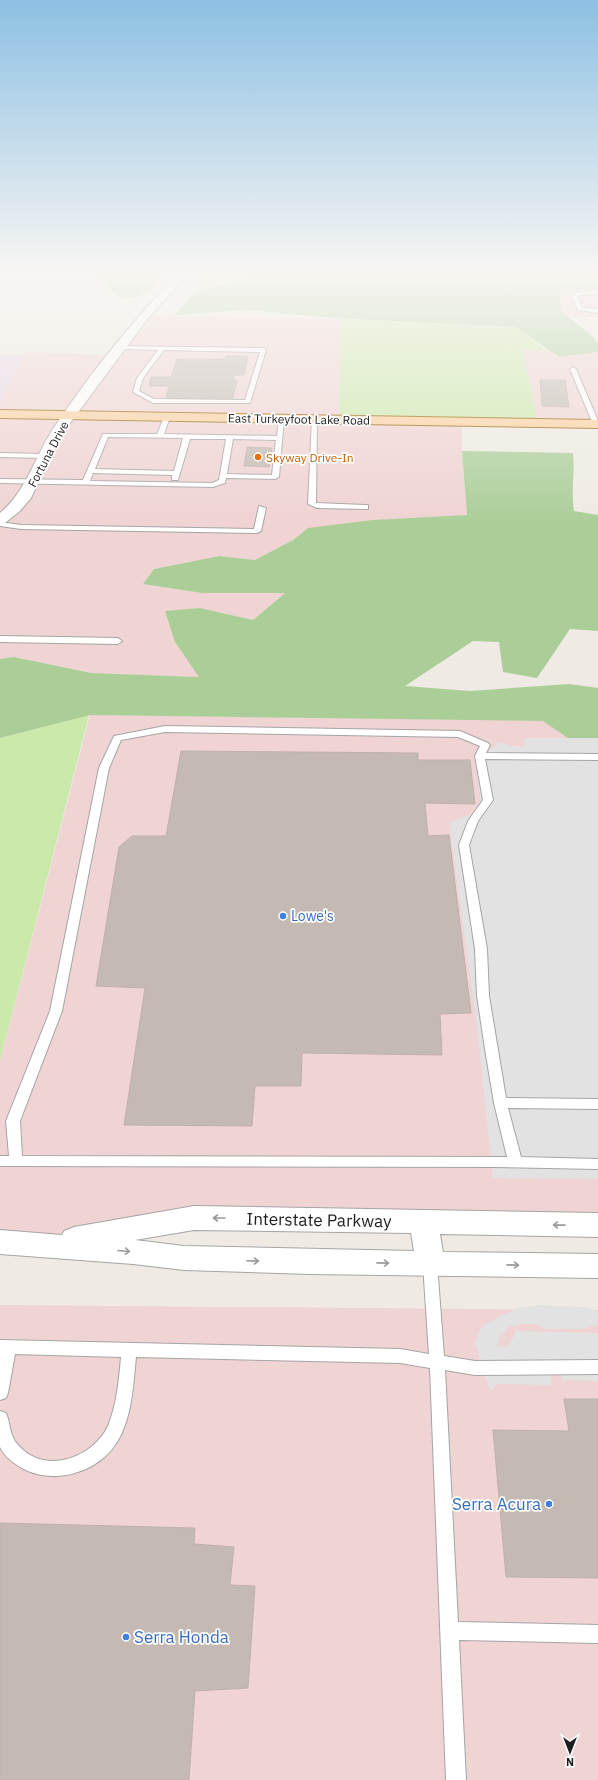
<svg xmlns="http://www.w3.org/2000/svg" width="598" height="1780" font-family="'IBM Plex Sans',sans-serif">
  <rect width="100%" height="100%" fill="#efebe4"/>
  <!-- commercial -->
  <g fill="#f0d3d3">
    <path d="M561,287h37v30h-30l-7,-6z"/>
    <path d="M144,316l196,3 -1,101 123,2v29l5,64 -159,13 -15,12 -38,20 -36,-4 -65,13 -11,15 59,9h83l-32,27 -53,-12 -25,34 25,35 -109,-4 -77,-16 -14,2v-258l26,-49 87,3z"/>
    <path d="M523,350l75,1v73l-60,-1z"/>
    <path d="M90,715l508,6v504l-361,-7 -194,26 -43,-2v-180z"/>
    <path d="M0,1305l598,5v470h-598z"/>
  </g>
  <!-- industrial -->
  <path fill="#e8d6e5" d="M0,354l24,1 -24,46z"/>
  <!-- grass -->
  <g fill="#cbe9aa">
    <path d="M206,274h55l-14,6 -44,1z"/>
    <path d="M340,319l176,8 32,24 -25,-1 14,69 -198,-2z"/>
    <path d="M89,715l-89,346v-323z"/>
  </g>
  <!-- forest -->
  <g fill="#abce99">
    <path d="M84,274h81c-12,17 -32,32 -52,18 -5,-3 -7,-9 -11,-11 -5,-4 -12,-4 -18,-7z"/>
    <path d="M261,274h337v15l-38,1 1,21 30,24 7,8v9l-39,5 -43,-30 -183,-9 -85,-8 -74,5 24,-25 40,-7z"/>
    <path d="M462,451l111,2c2,20 -2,37 1,58l24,4v116l-28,-2 -33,49 -34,-6 -4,-30 -26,-1 -68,45 65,5 99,-7 29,4v50h-30l-25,-17 -453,-6 -90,23v-79l14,-2 77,16 108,4 -24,-35 -10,-31 35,-3 53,12 32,-27h-83l-59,-9 11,-15 65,-13 36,4 38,-20 15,-12 65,-8 94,-5z"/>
  </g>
  <!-- parking -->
  <g fill="#e2e2e2">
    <path d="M524,738h74v441l-105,-1 -17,-159 -27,-197 21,-7 11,-10 -5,-45 24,-18 12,4h14z"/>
    <path d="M537,1305l50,2 11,5v13l-15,4h-37l-10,-5h-12l-15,3 -9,10 -3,9h12l7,-15 82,2v48l-35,-1 -3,-5 -7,-1 -3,4 2,7 -54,-1 -8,7 -15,-48 7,-17 35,-18z"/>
  </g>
  <!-- building -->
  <g fill="#c4bab3" stroke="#c0b1a7">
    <path d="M226,356h22l-4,19h-10l-1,5h4l-4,18h-67l3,-12h-20l2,-9h20l6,-18h48z"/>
    <path d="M540,380h25l4,27 -27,-1z"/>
    <path d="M247,447l25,1 -3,19 -25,-1z"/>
    <path d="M181,751l237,2v7h52l5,44 -50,-1 3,33 21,-1 22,178 -31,1 2,41 -140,-2 -1,33h-46l-3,40 -128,-1 21,-137 -49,-2 23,-139 13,-11h34z"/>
    <path d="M564,1399h34v179l-92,-1 -13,-147 76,1z"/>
    <path d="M0,1523l195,5 -1,16 40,3 -4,38 25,1 -7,102 -53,3 -6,89h-189z"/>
  </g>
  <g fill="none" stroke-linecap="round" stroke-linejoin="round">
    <defs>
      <g id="lane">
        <path d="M598,290v4l-18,1 -2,1 4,12 16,1v4l-20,-3 -6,-14 4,-4z"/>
        <path d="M117,346l146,2 3,2 -16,53h-97l-20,-11 4,-14 21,-28 -39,-1 -3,-2zM164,350l96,2 -15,48 -91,-1 -15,-8 4,-13z"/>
        <path d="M573,367l3,2 22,52v5l-5,-2 -23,-55z"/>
        <path d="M167,415l3,2 -6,17 113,2 2,-17 5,-1 -5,59 -4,2 -49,-1 -1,5 -12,4 -213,-4v-4l83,1 20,-46h54l7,-17zM108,437l75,1 -9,33 -79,-2zM190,439h36l-7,41 -7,3 -122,-2 3,-8 79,2v5h6zM233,439l43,1 -4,35 -45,-1z"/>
        <path d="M312,419l5,1 -1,83 49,2h3v4l-51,-1 -9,-4z"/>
        <path d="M0,453l44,1 3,2 -3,2 -44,-1z"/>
        <path d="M259,506l7,2 -5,23 -4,2 -236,-4 -21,-3v-4l21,3 233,4z"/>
        <path d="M0,636l118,2 4,3 -4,3 -118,-2z"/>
        <path d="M165,726l295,5 28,12 2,2 -4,8 112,1v6l-113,-1 8,41 -15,21 -9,24 18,104 2,47 17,102 92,1v10l-90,-1 13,49 77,2v10l-104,-2 -494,-1v-10h9l-3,-35 44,-110 49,-243 15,-32zM165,732l293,5 22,9 -5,10 8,44 -15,21 -9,24 16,104 2,47 8,53 9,54 13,54 -485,-1 -2,-35 42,-110 47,-243 12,-28z"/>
        <path d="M430,1258l5,2 2,4 7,92 31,5 123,-1v14l-123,1 -30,-5 13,252 140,3v18l-139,-3 7,140h-20l-16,-412 -30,-5 -264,-6c-3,30 -4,66 -23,91 -23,29 -69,38 -99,15 -5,-4 -11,-9 -14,-16 0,-8 0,-27 0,-36l6,2c5,12 3,23 13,33 26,29 74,12 89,-20 9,-22 11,-47 13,-69l-106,-3 -7,39 -2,5 -6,2v-60l400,9 29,5 -6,-90 2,-4z"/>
      </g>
      <g id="street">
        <path d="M178,274h11l-41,44 -80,108 -17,30 -20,42 -11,13 -15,12 -5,2v-12c28,-23 36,-61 57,-90 36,-53 76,-103 121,-149z"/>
        <path d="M194,1206l404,7v24l-158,-3 3,18 155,2v24l-287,-4 -127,-4 -51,-6 -133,-10v-24l62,5 2,-4 10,-4zM194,1230l217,3 3,18 -230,-5 -49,-6z"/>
      </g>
      <path id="primary" d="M0,410l598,10v8l-598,-10z"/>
    </defs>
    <!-- lane casing -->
    <use href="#lane" stroke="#a5a5a5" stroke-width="2"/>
    <!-- street casing -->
    <use href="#street" stroke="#a5a5a5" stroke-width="2"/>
    <!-- primary casing -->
    <use href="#primary" stroke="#976001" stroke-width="2"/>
    <!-- lane -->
    <use href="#lane" fill="#fff" fill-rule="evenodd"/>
    <!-- street -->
    <use href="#street" fill="#fff" fill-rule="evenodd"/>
    <!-- primary -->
    <use href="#primary" fill="#fbcf9d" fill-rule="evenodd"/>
  </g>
  <!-- one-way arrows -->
  <defs><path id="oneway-shaft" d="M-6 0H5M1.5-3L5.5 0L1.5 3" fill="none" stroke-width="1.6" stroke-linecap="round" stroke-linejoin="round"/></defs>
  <g stroke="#9a9a9a">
    <use href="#oneway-shaft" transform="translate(219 1218) rotate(180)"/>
    <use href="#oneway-shaft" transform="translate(559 1225) rotate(-179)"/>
    <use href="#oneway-shaft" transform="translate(124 1251) rotate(5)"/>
    <use href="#oneway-shaft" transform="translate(253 1261) rotate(2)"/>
    <use href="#oneway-shaft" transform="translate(383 1263) rotate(1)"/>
    <use href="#oneway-shaft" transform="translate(513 1265) rotate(1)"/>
  </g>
  <!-- sky -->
  <linearGradient id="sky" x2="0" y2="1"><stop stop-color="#8dc0e3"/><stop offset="0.52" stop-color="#f8f6f3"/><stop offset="1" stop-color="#f8f6f3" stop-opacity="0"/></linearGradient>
  <rect width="598" height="523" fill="url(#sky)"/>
  <!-- markers -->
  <circle fill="#e8710a" stroke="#fff" stroke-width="1.5" cx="258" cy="457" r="4"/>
  <g fill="#3f7fe0" stroke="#fff" stroke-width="1.5">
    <circle cx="283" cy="916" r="4"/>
    <circle cx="549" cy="1504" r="4"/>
    <circle cx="126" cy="1637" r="4"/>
  </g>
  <g text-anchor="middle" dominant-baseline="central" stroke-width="3.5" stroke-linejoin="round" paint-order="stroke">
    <!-- far-street labels -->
    <g font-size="12" fill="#1e1e1e" stroke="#fff">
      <text transform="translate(299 419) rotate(1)">East Turkeyfoot Lake Road</text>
      <text transform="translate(48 454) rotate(-62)">Fortuna Drive</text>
    </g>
    <!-- far-food labels -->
    <g font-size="12" fill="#c56008" stroke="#fff" text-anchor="start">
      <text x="266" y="457">Skyway Drive-In</text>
    </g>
    <!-- shop labels -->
    <g font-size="14" fill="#366cbe" stroke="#fff" text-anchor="start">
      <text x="291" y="916">Lowe's</text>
    </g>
    <!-- near-street labels -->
    <g font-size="17" fill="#1e1e1e" stroke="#fff">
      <text transform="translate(319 1220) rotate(1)">Interstate Parkway</text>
    </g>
    <!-- near-shop labels -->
    <g font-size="17" fill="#366cbe" stroke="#fff" text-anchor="end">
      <text x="541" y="1504">Serra Acura</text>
      <text x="134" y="1637" text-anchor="start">Serra Honda</text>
    </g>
  </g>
  <!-- north arrow -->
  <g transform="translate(570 1752) rotate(180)" stroke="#ffffff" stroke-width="3" paint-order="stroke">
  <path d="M0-3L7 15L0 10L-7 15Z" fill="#1e1e1e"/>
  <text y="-6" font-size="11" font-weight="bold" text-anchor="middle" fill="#1e1e1e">N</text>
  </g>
</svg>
